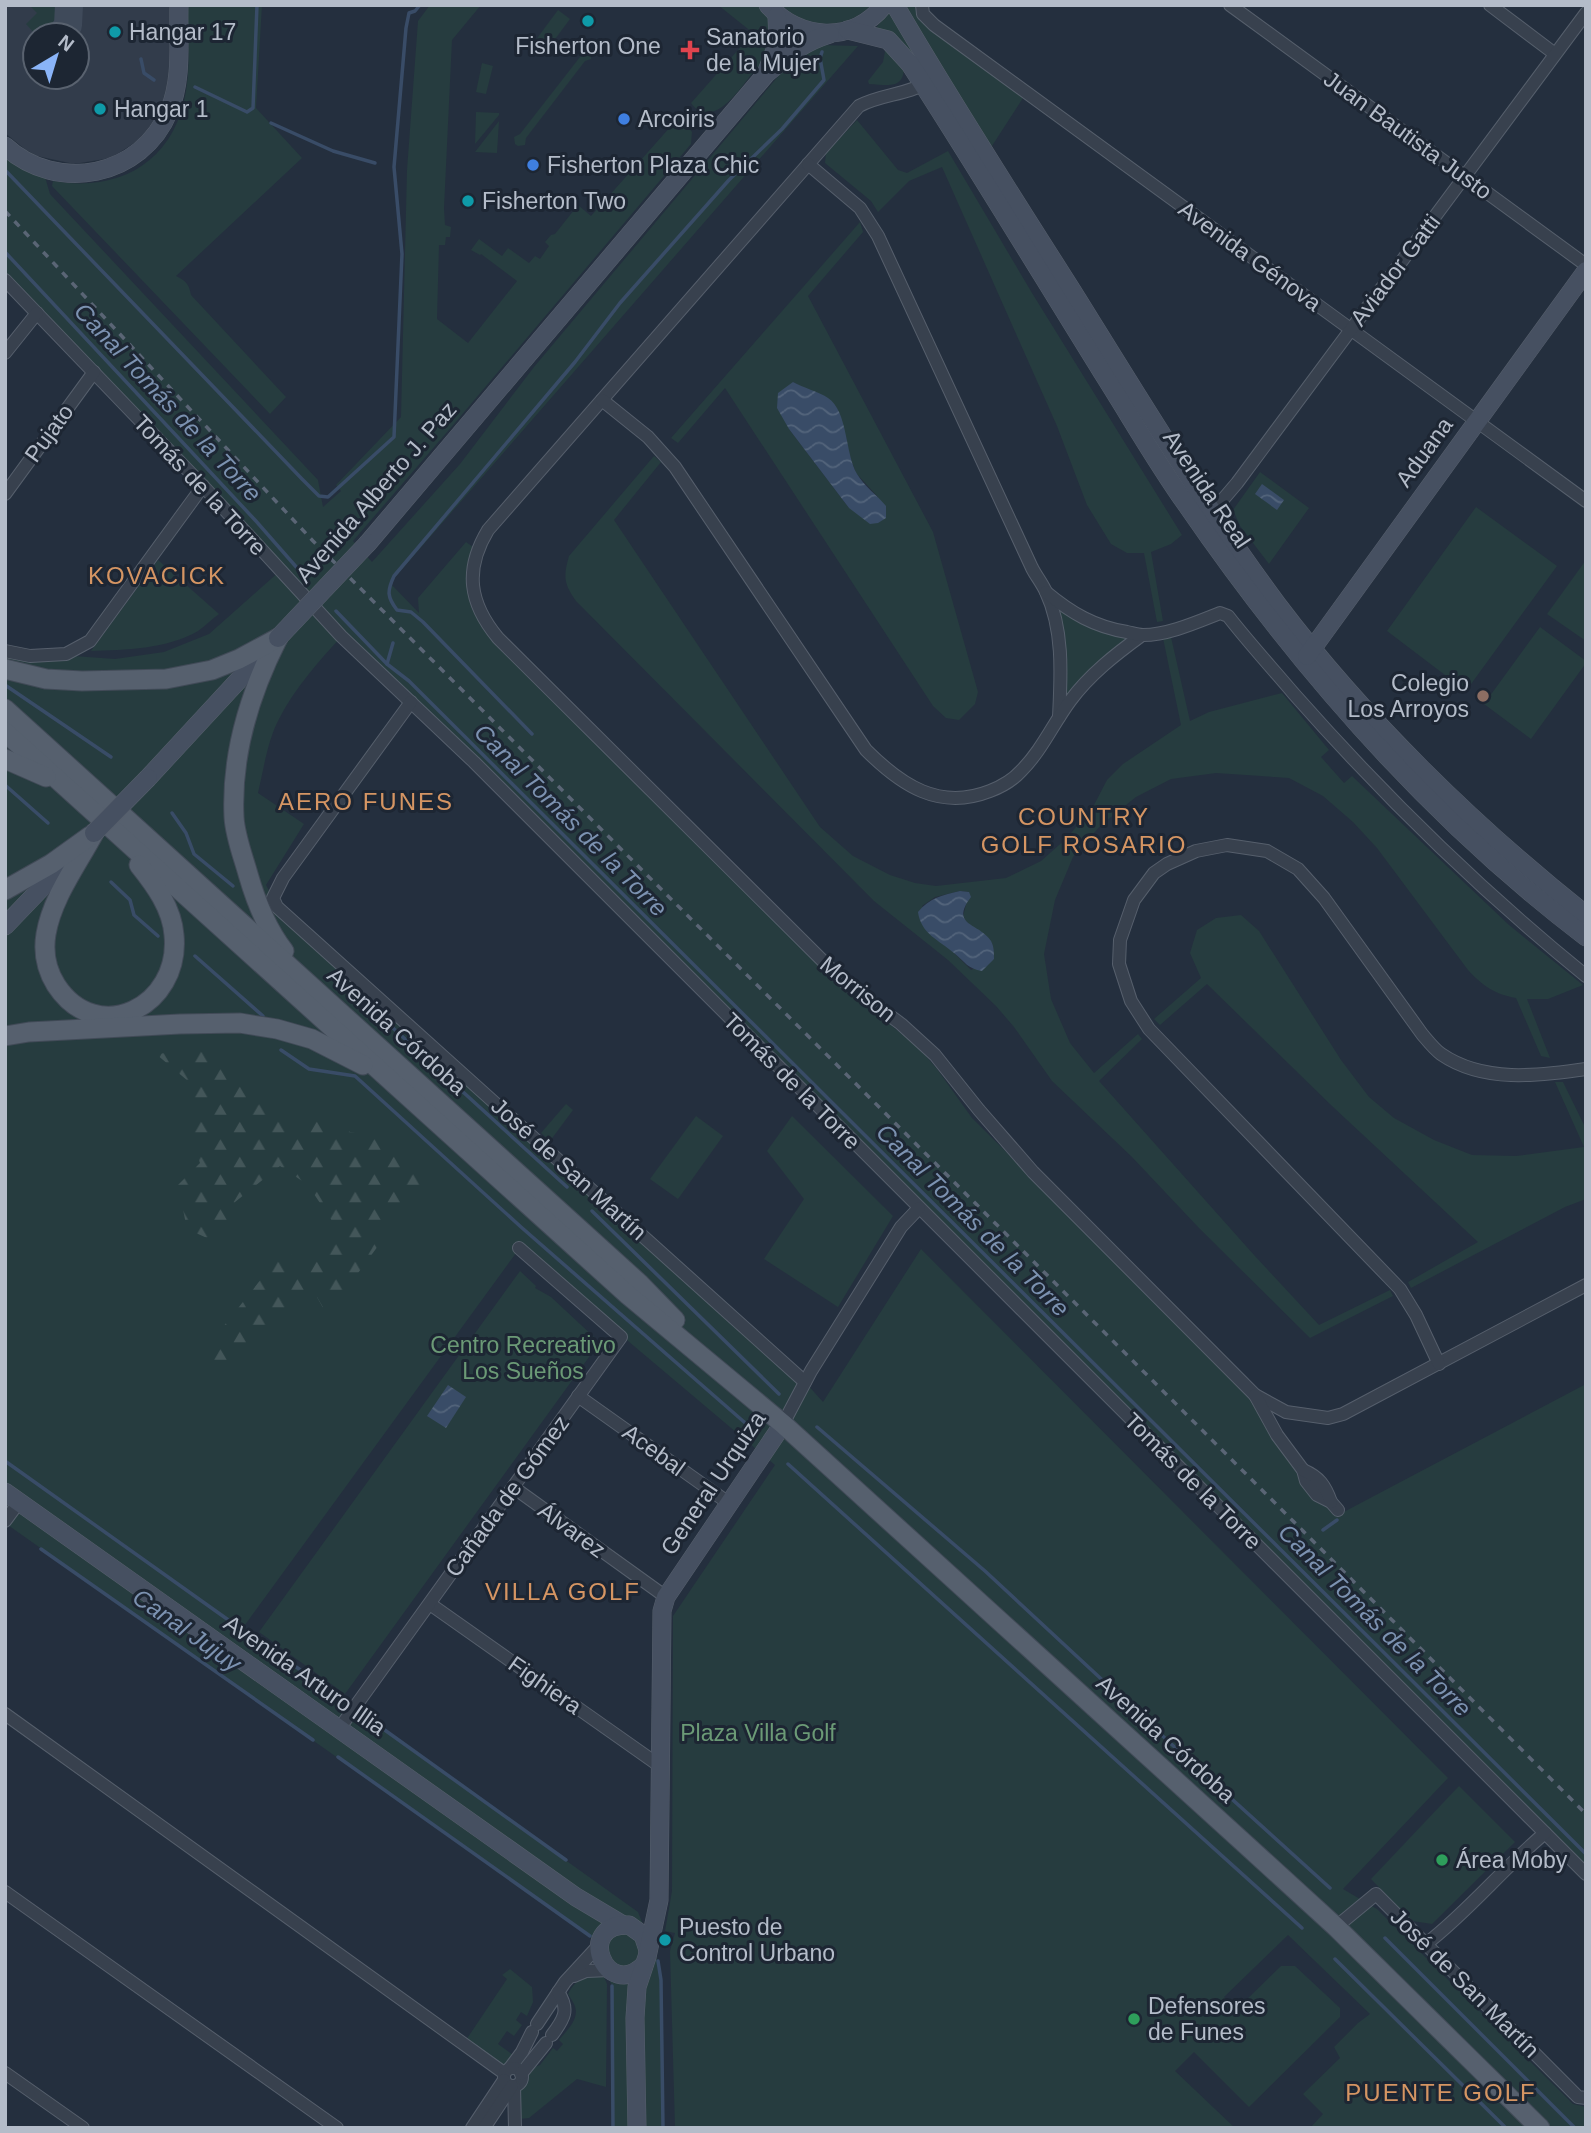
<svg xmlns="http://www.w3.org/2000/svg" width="1591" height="2133" font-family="Helvetica,sans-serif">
  <defs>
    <pattern id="forest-firs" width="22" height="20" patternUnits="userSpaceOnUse" patternTransform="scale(1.75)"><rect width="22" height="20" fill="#263c3f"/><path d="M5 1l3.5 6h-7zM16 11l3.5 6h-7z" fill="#435659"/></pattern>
    <pattern id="water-waves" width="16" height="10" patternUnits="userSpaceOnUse" patternTransform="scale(1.75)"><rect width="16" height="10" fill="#394c67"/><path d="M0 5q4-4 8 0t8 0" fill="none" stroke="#53647b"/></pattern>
  </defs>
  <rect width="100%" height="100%" fill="#242f3e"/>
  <!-- airport -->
  <path fill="#323c4b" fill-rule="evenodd" d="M5,5h166l2,66 -9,37 -22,30 -31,20 -37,6 -37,-8 -11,-6 -21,-17zM35,35h42v42h-42z"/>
  <!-- green -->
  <g fill="#263c3f" fill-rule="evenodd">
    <path d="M29,5h32l-2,21 -10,9h-13l-10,-11 11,-11z"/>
    <path d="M188,5h74l-6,103 46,50 -126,118c10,5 13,8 15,19l95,102 -16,17 -218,-228 1,-5c67,12 122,-20 133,-90 5,-29 1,-57 2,-86z"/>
    <path d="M430,5h51l-29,35 -8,168 1,17 6,2 -1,10h-4l-1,8h-6l-2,74 31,24 49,-62 -36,-27 -1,1 -9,-5 8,-11 23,17 6,-8 21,15 6,-7 5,3 9,-13 -4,-4 6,-7 4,-1 23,-29 13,11 89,-100 12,16 -1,12 -237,280 -101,117 19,21 88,-98 74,-97 252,-300 34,-22 38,1 -468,537 29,30 -1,-15 48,-56 7,5c-14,42 -1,66 24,98l325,324 98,80 17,20 35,49 283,282 83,115 248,-131v490l-1244,-1238c-24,26 -47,52 -63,83 -12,23 -15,49 -21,74l46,31 -38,61 7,13 532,484 18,20 98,-153 527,529 -105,111 34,20 196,195 13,3v21h-276l13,-14 -20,-20 37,-36 -6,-11 24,-24 12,-9 -82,-79 -64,62 13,12 44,-43h14l45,42v9l-91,90 -55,-55 -19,19 60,57h-560l-5,-177 5,-18 -10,-2 7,-40 1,-275 102,-151 -256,-216 -277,380 396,283 20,49 3,19 2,148h-50l-1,-142 -22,-50 -585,-413v-872l110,8 49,-7 45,-18 71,-63 -275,-291v-134l38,24 7,24 268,286 5,27 18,-16 -5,-6 65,-68 6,-247 11,-149z"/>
    <path d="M718,5h42l15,22c-3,9 -4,19 -8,27 -3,8 -11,15 -17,22 -11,15 -39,55 -59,27l62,-70z"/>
    <path d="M781,5h90c-24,26 -65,24 -90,0z"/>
    <path d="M905,5h9l4,11 11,12 94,70 -33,51z"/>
    <path d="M892,8l40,65 -57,-44z"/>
    <path d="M558,10l12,9 -23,31 -12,-9z"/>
    <path d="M886,46l18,18c1,26 -15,21 -35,20l-1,-3 15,-19z"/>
    <path d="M586,49l5,4v6l-6,2 -59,77 -1,7 -7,1 -3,-2 -1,-7 6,-3 60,-77 1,-6z"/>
    <path d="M482,63l11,3 -7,28 -10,-2z"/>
    <path d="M476,112l23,1v2l-24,29z"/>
    <path d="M857,120l41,50 9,3 41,-22 84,142 150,242 -11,9 -20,8 12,69 -6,1 -13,-69h-17l-16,-9 -24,-39 -30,-79 -115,-259 -33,14 -31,31 -7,-11 -46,-38 1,-10z"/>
    <path d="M499,121l-2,32 -22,-1z"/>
    <path d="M860,222l3,10 -55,64 125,236 45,160 -3,12 -16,16 -13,-2 -13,-12 -208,-318 -47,55 -7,-5zM793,382l14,8 39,47 3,17 7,19 22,24 -29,11 -60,-79z"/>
    <path d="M654,456l7,6 -47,58 206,307 33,29 37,19 25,8 21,3 70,-8 35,-17 26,-23 27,-33 13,-25 16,-16 58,-39 -18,-87 8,-1 19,84 19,-9 73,-19 47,57 -8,7 23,26 8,-7 157,149 74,60 -35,14h-21l23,59 -9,-2 -25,-58c-22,-4 -33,-12 -48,-28l-91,-122 -24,-26 -30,-26 -34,-18 -73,-5 -45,6 -35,18 -35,28 -28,32 -18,43 -11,54 7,45 19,44 24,30 44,-39 4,5 -43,42 155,174 65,70 71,-35 3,6 -83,42 -111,-110 -67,-71 -80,-76 -38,-54 -18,-21 -48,-46 -74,-59 -298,-300c-12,-17 -13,-24 -7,-45zM960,891l9,1 -6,25c13,20 29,13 31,42l-23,11 -17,-17 -32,-47 13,-9z"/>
    <path d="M1260,472l49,36 -40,56 -29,-38 -7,-16z"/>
    <path d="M1476,507l81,59 -91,125 -79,-60z"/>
    <path d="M158,560l61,54c-7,5 -14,12 -21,17 -31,18 -73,19 -107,20z"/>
    <path d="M1586,560v81l-39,-27z"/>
    <path d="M1063,611c18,15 39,21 62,26l-1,7 -57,53h-3l-7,-84z"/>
    <path d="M1540,627l46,34v2l-55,76 -47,-35z"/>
    <path d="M1241,915l18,16 82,129 28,37 25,21 40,22 38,15 44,1 68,-9 -29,-65h8l23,47v70l-21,8 -154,81 -3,-6 70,-40 -146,-136 -125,-122 -47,41 -6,-6 47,-41 -11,-25 7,-23 19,-12z"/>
    <path d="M566,1104l7,6 -23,31 -9,-8z"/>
    <path d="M696,1116l27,20 -45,63 -28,-20z"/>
    <path d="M792,1116l101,100 -55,91 -74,-48 40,-60 -37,-48z"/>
    <path d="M520,1271l16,15 -1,2 16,9 44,41 2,8 -252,348 -86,-62z"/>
    <path d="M1459,1786l56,56 -83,82 -20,-3 -41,-42z"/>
    <path d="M510,1969l22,18 1,15 -6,14 -6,-4 -5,8 6,5 -8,11 -7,-5 -9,13 15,11 -6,9 -6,1 -35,-25 41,-61 -5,-4z"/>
    <path d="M600,1975l4,2 3,7 -1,103 -29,-8 -48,39 -10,1 -1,-26 9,-13v-10l13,-5 13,-17 4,3 6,-7 -4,-4c8,-10 22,-22 15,-36 -2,-4 -4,-7 -6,-10 8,-15 16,-18 32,-19z"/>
  </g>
  <!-- forest -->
  <path fill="url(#forest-firs)" d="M219,1048l21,31 53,40 44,-3 13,16 33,6 5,14 41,25 -102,138 -14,-25c-29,32 -56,66 -96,84l-21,-13 85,-107 35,3 24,-24 -32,-48 -28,-19 -45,36 -7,22 -21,14 -20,-9 -9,-44 22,-22 -11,-29 5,-17 -6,-36 -32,-27z"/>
  <!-- water -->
  <g fill="url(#water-waves)">
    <path d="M793,382c10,6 25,9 35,16 20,13 17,56 29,76 7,12 20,21 29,32v12l-8,5 -8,1 -21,-16 -60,-79 -12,-21 1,-15z"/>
    <path d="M1262,484l22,16 -7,10 -22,-16z"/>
    <path d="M960,891l9,1 2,5c-22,29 9,26 20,44 3,6 3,11 3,18l-12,12c-14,-2 -17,-9 -28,-18 -15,-13 -33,-19 -36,-41 11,-14 25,-17 42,-21z"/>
    <path d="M448,1385l18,12 -20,31 -19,-12z"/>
  </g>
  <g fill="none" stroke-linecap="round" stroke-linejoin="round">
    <!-- stream -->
    <g stroke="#394c67" stroke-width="3.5">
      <path d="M141,59l3,14 10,7"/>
      <path d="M195,87l52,25 6,-4 4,-103"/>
      <path d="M271,123l62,28 42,12"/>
      <path d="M5,170l297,309 17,17 9,1 66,-60 8,-183 -8,-87 12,-139 3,-15 6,-2 5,-6"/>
      <path d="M5,252l250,268 50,57"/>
      <path d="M336,611l51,53 22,17 1177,1173"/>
      <path d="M387,664l6,-21"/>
      <path d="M5,685l106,72"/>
      <path d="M532,734l-109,-112 -12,-10 -14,-2c-10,-13 -10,-19 -3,-34l181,-214 45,-59 109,-123 53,-51 42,-49 -4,-22 2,-6"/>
      <path d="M5,785l43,38"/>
      <path d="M172,813l14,20 8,21 39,32"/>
      <path d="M111,882l19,18 4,15 24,21"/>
      <path d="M195,956l68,60"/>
      <path d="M336,976l231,211"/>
      <path d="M281,1050l28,19 46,7 166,151 230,201"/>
      <path d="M592,1211l187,183"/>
      <path d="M817,1427l168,144 196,182 149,135"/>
      <path d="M5,1461l229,163"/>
      <path d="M788,1464l514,464"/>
      <path d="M1323,1530l14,-10"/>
      <path d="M41,1549l272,191"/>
      <path d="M249,1634l100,70"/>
      <path d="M361,1713l205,147"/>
      <path d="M338,1757l252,179"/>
      <path d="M1385,1938l190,190"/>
      <path d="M1335,1959l171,169"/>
      <path d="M658,1961l3,19 2,148"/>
      <path d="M612,1986l1,142"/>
    </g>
    <!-- taxiway -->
    <path stroke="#3f4a5a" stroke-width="28" d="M61,35l7,-10 1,-20"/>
    <defs>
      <g id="street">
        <path d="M922,5l1,9 11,11 652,476"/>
        <path d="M1230,5l356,260"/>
        <path d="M1490,5l65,49"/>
        <path d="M928,82c-21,13 -47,12 -69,24l-371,424c-24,40 -19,73 10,108l345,343 58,43 34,31 44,55 54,62 222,223 31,17 42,6 15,-4 243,-129"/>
        <path d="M808,164l52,44 18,28 154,332c4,8 10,15 14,24 18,38 15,84 13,125"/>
        <path d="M5,280l198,206 138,150 133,126 1112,1112"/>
        <path d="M5,353l32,-40"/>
        <path d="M602,400l46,37 27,30 191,283c35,35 73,61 124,41 13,-5 22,-10 31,-20 21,-21 32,-47 49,-70 20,-27 46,-47 72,-66"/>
        <path d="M5,494l89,-122"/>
        <path d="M1208,517l29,-34 349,-470"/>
        <path d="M1046,592c25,21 49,35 81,40 5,1 11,3 16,3 25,0 54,-13 77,-22l8,3c21,27 44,52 66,78 90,102 186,196 292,282"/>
        <path d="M5,651l25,5 36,-2 24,-13 113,-155"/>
        <path d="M411,702l-128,176 -10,20 4,9 528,475"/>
        <path d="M1439,1364l-23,-49 -16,-26 -251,-260 -18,-28 -12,-37 1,-24 14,-40 20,-27 13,-9 29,-13 31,-6 40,6 31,18 26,29 98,136c6,7 12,15 19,20 42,29 97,22 145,15"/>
        <path d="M1255,1395l22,40 26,35 3,11 11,14 14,7 7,8"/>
        <path d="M578,1396l152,108"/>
        <path d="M783,1424l28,-53 90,-144 18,-19"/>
        <path d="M1303,1470c16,7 22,15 28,32"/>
        <path d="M513,1487l153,110"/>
        <path d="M5,1521l14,-19"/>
        <path d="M430,1604l230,162"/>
        <path d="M5,1714l499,359"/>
        <path d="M339,1729l282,-392 -102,-89"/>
        <path d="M5,1892l332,236"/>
        <path d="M1336,1927l40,-33 202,203 8,1"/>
        <path d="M1426,1944c43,-33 77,-76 119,-111"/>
        <path d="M574,1976l12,-5 24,-1"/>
        <path d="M537,2024l28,-42 35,-38"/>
        <path d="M552,2035c12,-16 18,-25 6,-43"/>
        <path d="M510,2068l12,-16 10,-20"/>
        <circle cx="513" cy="2077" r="9"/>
        <path d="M5,2073l78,55"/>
        <path d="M521,2074l25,-31"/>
        <path d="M514,2086l1,42"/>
        <path d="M472,2128l32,-48"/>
        <path d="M484,2128l28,-42"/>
      </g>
      <g id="secondary">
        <path d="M768,5c31,36 85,39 116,0"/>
        <path d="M895,5c58,100 121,197 183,295 64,103 127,207 199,304 86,114 197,222 309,311"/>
        <path d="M848,30l40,10 22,24c66,102 128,205 192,308 28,44 54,90 84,132 112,163 242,313 400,433"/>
        <path d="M767,71l11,-29 -1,-26"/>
        <path d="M5,146c52,48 137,31 164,-35 14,-32 9,-71 10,-106"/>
        <path d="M368,543l398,-469c23,-19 35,-31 64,-40"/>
        <path d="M1307,656l279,-385"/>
        <path d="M148,778l123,-133"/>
        <path d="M5,926l69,-72"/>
        <path d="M5,1492l571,405 47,28"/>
        <path d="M644,1965c-38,37 -70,-42 -15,-40l14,10 5,15"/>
        <path d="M637,2128l-2,-110 2,-31 10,-30 12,-57 3,-289 4,-14 117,-173"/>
      </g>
      <g id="primary">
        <path d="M278,638c-28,55 -47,116 -44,179 1,19 9,39 14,57 8,28 18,54 36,77"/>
        <path d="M5,669l41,10 36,2 84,-2 46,-9 27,-11 39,-21"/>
        <path d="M5,709l635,575 35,36"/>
        <path d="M5,732l623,563 155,129 461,419 92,84 204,201"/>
        <path d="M5,759l41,18"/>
        <path d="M94,833c-17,32 -42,65 -48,101 -3,18 0,35 10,51 41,63 125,22 118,-50 -2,-27 -19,-50 -35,-70"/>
        <path d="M5,890l46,-26 39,-28"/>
        <path d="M5,1036l24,-4 151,-8 60,-1 37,6 35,10 51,26"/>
      </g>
    </defs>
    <!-- street casing -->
    <use href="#street" stroke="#565f6c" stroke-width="14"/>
    <!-- secondary casing -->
    <use href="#secondary" stroke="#565f6c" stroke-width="19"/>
    <!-- primary casing -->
    <use href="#primary" stroke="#414a57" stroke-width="21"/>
    <!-- street -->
    <use href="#street" stroke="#38414e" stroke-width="12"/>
    <!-- secondary -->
    <use href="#secondary" stroke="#465061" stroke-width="18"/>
    <!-- primary -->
    <use href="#primary" stroke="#56606e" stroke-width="19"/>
    <!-- rail -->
    <path stroke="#5a6575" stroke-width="3.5" stroke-dasharray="7 7" stroke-linecap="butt" d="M5,211l308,330 1273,1273"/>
    <defs>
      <g id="secondary-bridge">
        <path d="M278,638l90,-95"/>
        <path d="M94,833l54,-55"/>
      </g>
    </defs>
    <!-- secondary-bridge casing -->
    <use href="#secondary-bridge" stroke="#565f6c" stroke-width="19" stroke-linecap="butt"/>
    <!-- secondary-bridge -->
    <use href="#secondary-bridge" stroke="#465061" stroke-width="18"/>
  </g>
  <!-- markers -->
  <g fill="#0f9aa8" stroke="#1d2633" stroke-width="2.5">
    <circle cx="588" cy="21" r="7"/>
    <circle cx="115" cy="32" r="7"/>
    <circle cx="100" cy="109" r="7"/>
    <circle cx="468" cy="201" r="7"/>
    <circle cx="665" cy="1940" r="7"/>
  </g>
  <path fill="#e0444e" stroke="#1d2633" stroke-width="2.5" d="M686.5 39.5h7v7h7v7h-7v7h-7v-7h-7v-7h7z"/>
  <g fill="#3f7fe0" stroke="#1d2633" stroke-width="2.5">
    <circle cx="624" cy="119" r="7"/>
    <circle cx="533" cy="165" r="7"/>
  </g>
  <circle fill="#8d6e63" stroke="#1d2633" stroke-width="2.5" cx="1483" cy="696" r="7"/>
  <g fill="#2e9e5b" stroke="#1d2633" stroke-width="2.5">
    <circle cx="1442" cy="1860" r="7"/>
    <circle cx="1134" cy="2019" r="7"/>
  </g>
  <g text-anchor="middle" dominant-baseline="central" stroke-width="6" stroke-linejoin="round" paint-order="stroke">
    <!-- poi labels -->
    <g font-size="23" fill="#b4bcc9" stroke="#1d2633" text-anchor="start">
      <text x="129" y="32">Hangar 17</text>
      <text x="706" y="37">Sanatorio<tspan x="706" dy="26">de la Mujer</tspan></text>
      <text x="588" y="46" text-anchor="middle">Fisherton One</text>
      <text x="114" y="109">Hangar 1</text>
      <text x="638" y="119">Arcoiris</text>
      <text x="547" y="165">Fisherton Plaza Chic</text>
      <text x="482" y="201">Fisherton Two</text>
      <text x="1469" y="683" text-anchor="end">Colegio<tspan x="1469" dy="26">Los Arroyos</tspan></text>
      <text x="1456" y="1860">Área Moby</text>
      <text x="679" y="1927">Puesto de<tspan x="679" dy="26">Control Urbano</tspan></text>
      <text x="1148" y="2006">Defensores<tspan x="1148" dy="26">de Funes</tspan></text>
    </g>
    <!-- street labels -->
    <g font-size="23" fill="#b4bcc9" stroke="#1d2633">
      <text transform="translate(1408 135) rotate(36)">Juan Bautista Justo</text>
      <text transform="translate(1250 256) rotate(36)">Avenida Génova</text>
      <text transform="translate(1395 270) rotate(-53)">Aviador Gatti</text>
      <text transform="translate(49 433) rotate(-54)">Pujato</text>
      <text transform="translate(1424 452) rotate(-54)">Aduana</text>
      <text transform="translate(200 485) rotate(47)">Tomás de la Torre</text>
      <text transform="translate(1207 489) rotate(56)">Avenida Real</text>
      <text transform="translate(376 492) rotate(-49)">Avenida Alberto J. Paz</text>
      <text transform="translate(858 989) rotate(39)">Morrison</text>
      <text transform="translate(397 1031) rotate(42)">Avenida Córdoba</text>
      <text transform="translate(792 1081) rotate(45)">Tomás de la Torre</text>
      <text transform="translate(569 1169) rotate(42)">José de San Martín</text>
      <text transform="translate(654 1450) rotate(36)">Acebal</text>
      <text transform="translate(1193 1481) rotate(45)">Tomás de la Torre</text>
      <text transform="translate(713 1483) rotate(-56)">General Urquiza</text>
      <text transform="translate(507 1496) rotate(-54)">Cañada de Gómez</text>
      <text transform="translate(572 1530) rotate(36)">Álvarez</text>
      <text transform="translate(305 1675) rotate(35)">Avenida Arturo Illia</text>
      <text transform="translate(545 1685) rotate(35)">Fighiera</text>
      <text transform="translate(1166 1739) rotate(42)">Avenida Córdoba</text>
      <text transform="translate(1465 1983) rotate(45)">José de San Martín</text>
    </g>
    <!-- park labels -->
    <g font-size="23" fill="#6b9a76" stroke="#1d2633">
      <text x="523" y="1345">Centro Recreativo<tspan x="523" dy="26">Los Sueños</tspan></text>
      <text x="758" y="1733">Plaza Villa Golf</text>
    </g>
    <!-- water labels -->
    <g font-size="24" font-style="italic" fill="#7c92b1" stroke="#1d2633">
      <text transform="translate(168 402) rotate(47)">Canal Tomás de la Torre</text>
      <text transform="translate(571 820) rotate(45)">Canal Tomás de la Torre</text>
      <text transform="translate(973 1220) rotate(45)">Canal Tomás de la Torre</text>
      <text transform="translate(1375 1620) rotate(45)">Canal Tomás de la Torre</text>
      <text transform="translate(187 1630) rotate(35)">Canal Jujuy</text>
    </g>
    <!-- neighbourhood labels -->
    <g font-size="24" letter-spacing="2" fill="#d59563" stroke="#1d2633">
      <text x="157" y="575">KOVACICK</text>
      <text x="366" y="801">AERO FUNES</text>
      <text x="1084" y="816">COUNTRY<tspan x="1084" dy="28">GOLF ROSARIO</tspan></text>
      <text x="563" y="1591">VILLA GOLF</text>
      <text x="1441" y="2092">PUENTE GOLF</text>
    </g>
  </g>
  <!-- border -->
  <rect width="1591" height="2133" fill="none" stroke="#b4bcc9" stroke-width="14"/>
  <!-- north arrow -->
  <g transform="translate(56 56) rotate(38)"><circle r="33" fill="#1d2633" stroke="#59626f" stroke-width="2"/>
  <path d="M0-5L12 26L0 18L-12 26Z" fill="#8ab4f8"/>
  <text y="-10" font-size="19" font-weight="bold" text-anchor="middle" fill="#b4bcc9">N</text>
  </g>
</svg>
